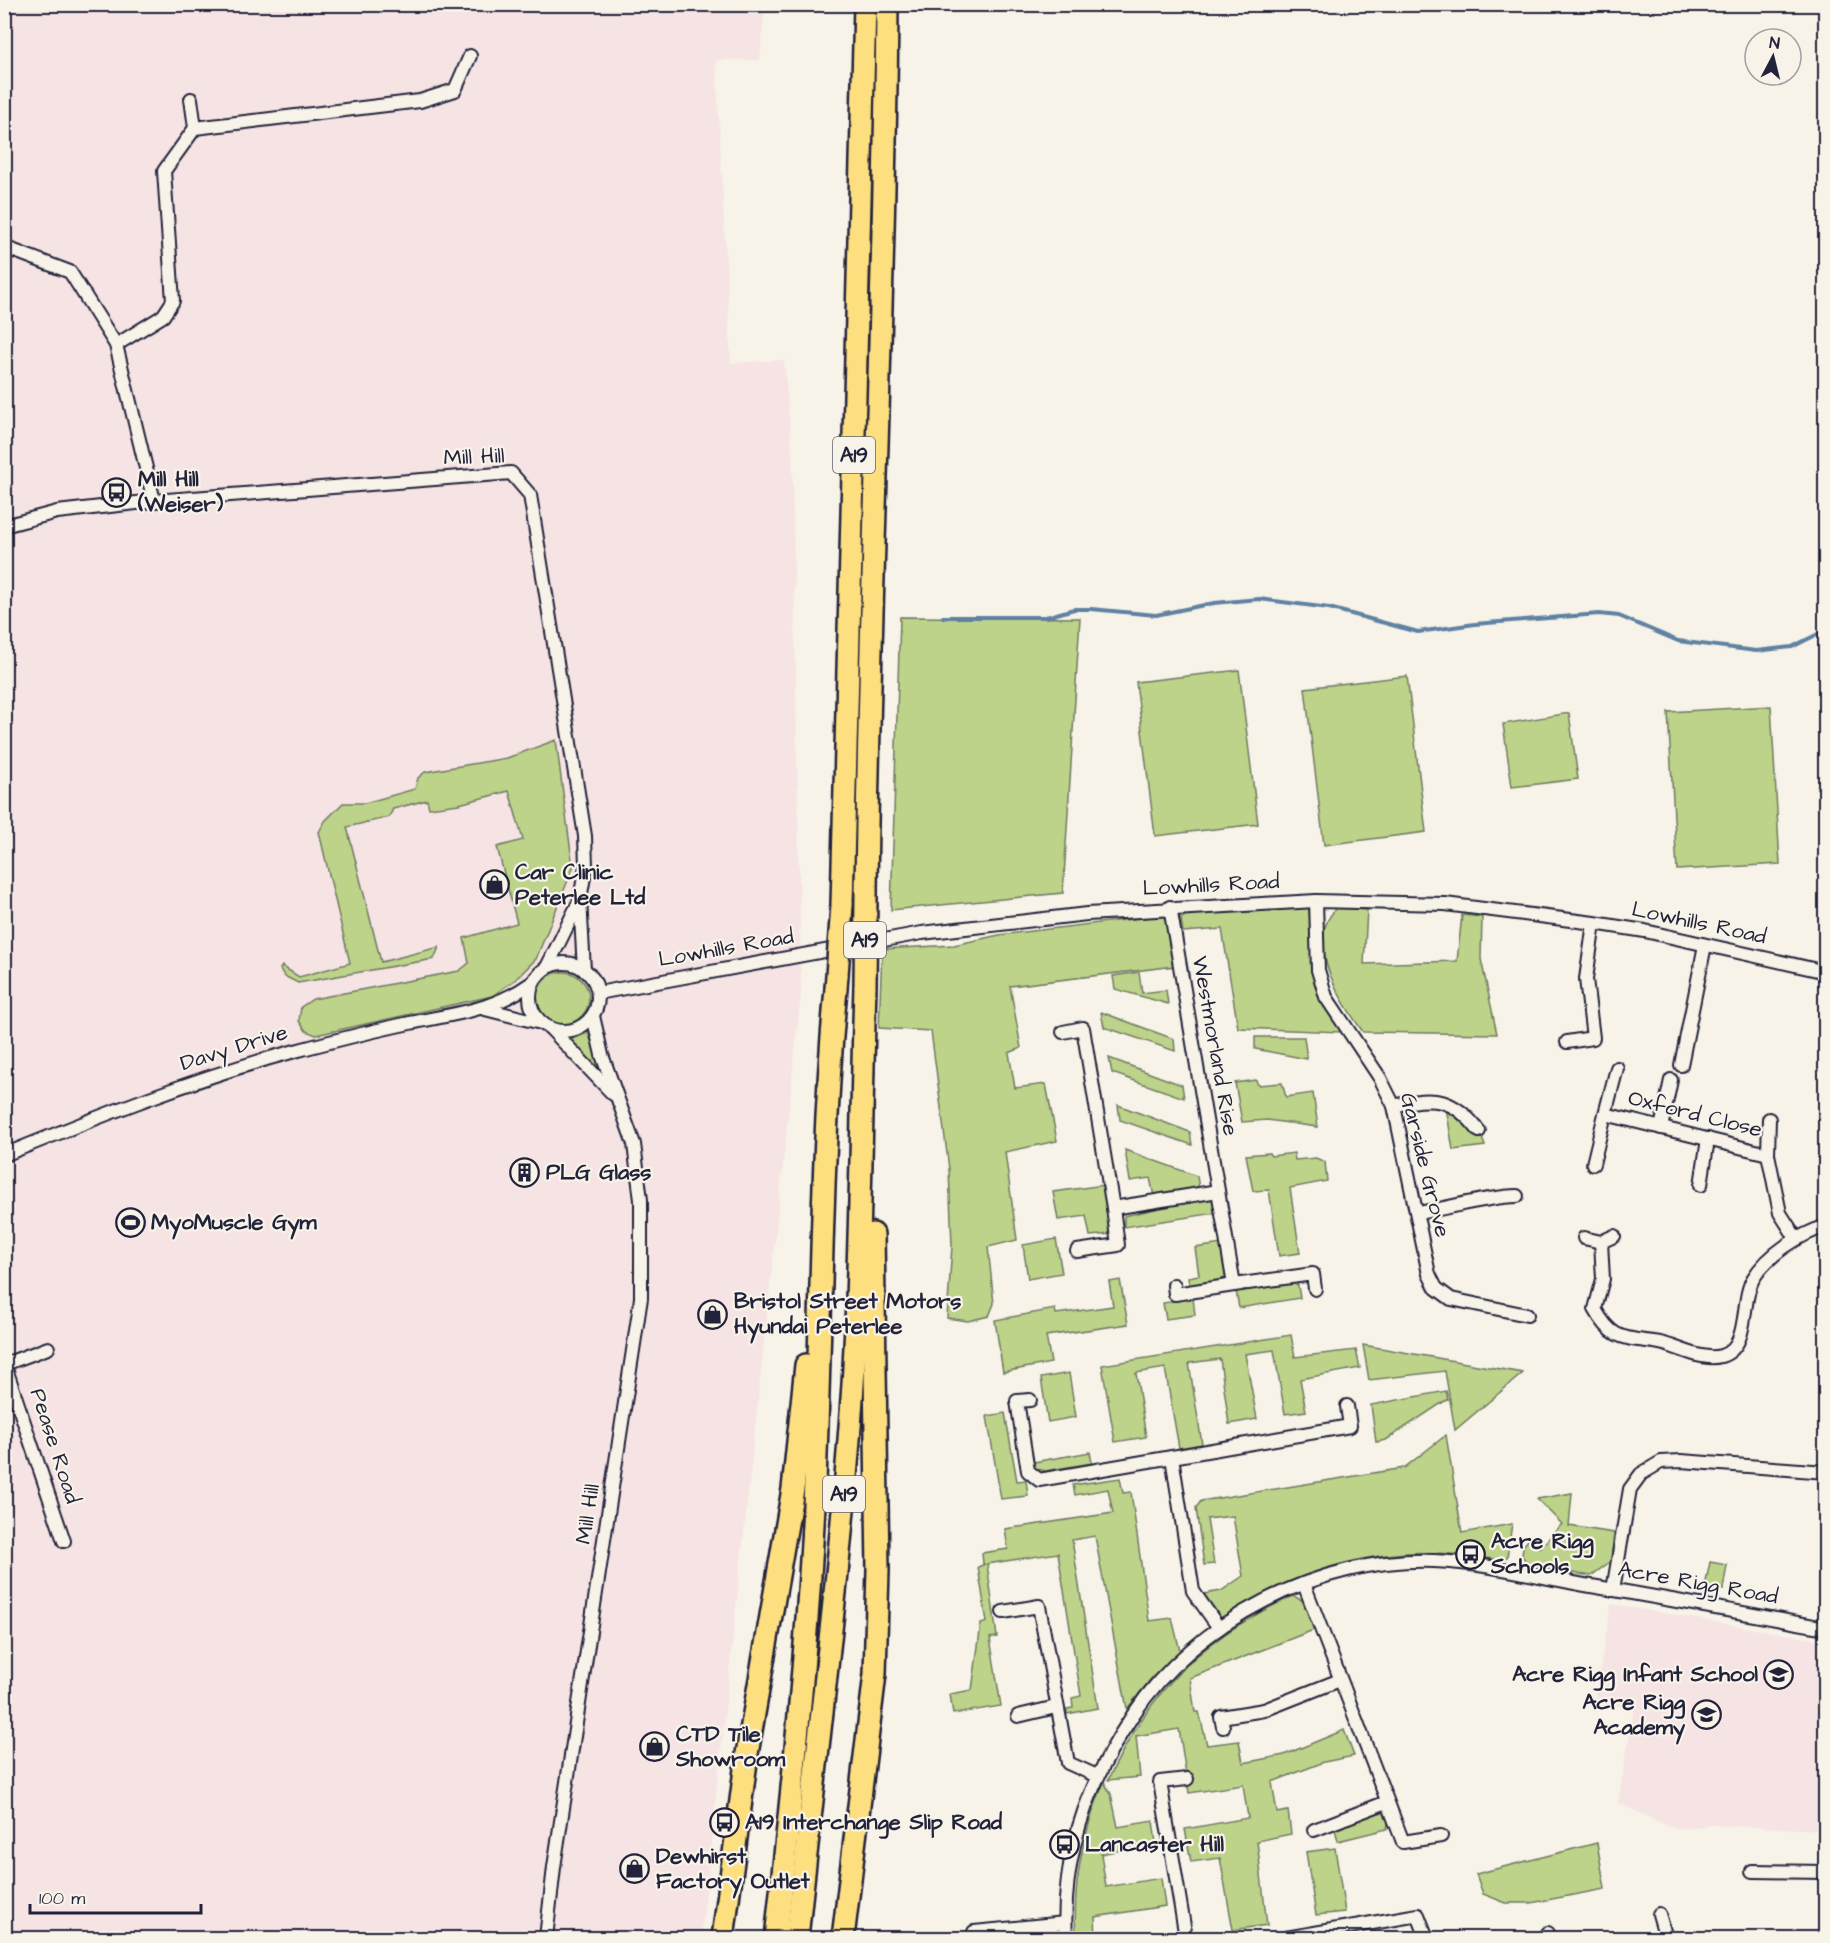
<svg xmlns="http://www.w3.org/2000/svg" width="1830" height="1943" font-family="'Architects Daughter',sans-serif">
  <rect width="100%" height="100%" fill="#f7f3e8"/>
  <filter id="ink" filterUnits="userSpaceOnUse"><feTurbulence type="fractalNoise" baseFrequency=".0167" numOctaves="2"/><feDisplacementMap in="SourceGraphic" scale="12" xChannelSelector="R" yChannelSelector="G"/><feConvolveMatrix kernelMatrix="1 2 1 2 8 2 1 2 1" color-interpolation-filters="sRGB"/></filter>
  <g filter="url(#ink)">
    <!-- built -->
    <g fill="#f6e3e4">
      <path d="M5,5h760l-5,55h-44l15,303 53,-3 8,93 9,540 -100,945h-696z"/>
      <path d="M1611,1604l214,37v189l-114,-5 -36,4 -57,-26 16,-94 -34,-7 -4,-7z"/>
    </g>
    <!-- green -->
    <g fill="#bcd389" stroke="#6f7a62" stroke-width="1.5">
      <path d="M900,617l180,1 -17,275 -172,17z"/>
      <path d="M1239,670l19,154 -103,12 -19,-154z"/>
      <path d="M1407,676l19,156 -102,13 -19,-157z"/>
      <path d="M1771,706l9,158 -103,6 -9,-158z"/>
      <path d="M1569,713l9,66 -66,8 -9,-63z"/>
      <path d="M556,740l17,128 -37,91 -21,21 -23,16 -176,39 -10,-4 -7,-10 2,-14 12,-8 146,-28 10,-8 -5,-25 53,-15 -20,-76 26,-7 -14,-49 -50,13 -30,4 -2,-8 -34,9 -4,8 -42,10 34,135 58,-15 -5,12 -136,24 -14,-7 -4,-7 2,-3 17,11 51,-14 -31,-131 6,-11 18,-18h22l50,-14 3,-11 7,-6 82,-14z"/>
      <path d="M1309,906l4,63 29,63 -104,-4 -16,-99 -39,3 -2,-13 11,-9z"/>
      <path d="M1337,908l30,2 -3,54 93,-3 5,-46 20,2 -1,42 16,75 -134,-2c-22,-31 -61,-91 -26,-124z"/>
      <path d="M1166,915l9,51 -165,20 11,62 -12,5 6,35 31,-4 11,57 -52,11 12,88 -29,7 6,57 -5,12 -21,5 -21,-3 5,-72 -3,-77 -18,-138 -52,-3 3,-79 72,-4 45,-10z"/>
      <path d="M1139,972l3,21 24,-3 2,14 -53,-15 -2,-13z"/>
      <circle cx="563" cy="998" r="26"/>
      <path d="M1101,1012l73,27 1,12 -71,-24z"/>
      <path d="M588,1033l16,40 -2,1 -33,-34z"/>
      <path d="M1255,1037h49l3,22 -52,-10z"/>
      <path d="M1109,1058l73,27 2,13 -72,-25z"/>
      <path d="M1256,1080l2,5 24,-2 4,14 27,-4 5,34 -51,-7 -25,2 -7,-39z"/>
      <path d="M1118,1105l72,27 2,13 -72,-25z"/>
      <path d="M1446,1107l35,28 4,11 -32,4z"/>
      <path d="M1125,1150l72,26 2,13 -45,7 -4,-18 -20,3z"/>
      <path d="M1269,1153l2,3 23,-3 1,7 21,-2 9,4 2,19 -37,7 10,65 -21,3 -10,-66 -16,1 -7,-36z"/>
      <path d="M1104,1185l7,49 -21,2 -4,-20 -28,4 -5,-28z"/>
      <path d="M1203,1198h10l3,15 -92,14v-11z"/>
      <path d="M1056,1239l6,34 -34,6 -5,-34z"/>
      <path d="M1222,1244l5,28 -1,6 -33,10 -4,-4 -1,-7 11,-2 -4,-27z"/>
      <path d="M1120,1280l8,44 -82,12 5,27 -48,9 -8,-52 60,-11 1,5 57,-8 -4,-24z"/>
      <path d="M1297,1280l3,18 -61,10 -3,-17z"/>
      <path d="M1193,1298l2,17 -29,4 -3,-16z"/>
      <path d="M1291,1335l4,22 61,-7 4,18 -60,11 6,32 -21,3 -11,-64 -29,4 12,65 -28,5 -9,-65 -31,4 13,81 -23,4 -14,-80 -29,5 10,64 -31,5 -13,-77z"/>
      <path d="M1363,1345l160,28 -68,57 -10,-59 -76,9z"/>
      <path d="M1069,1373l7,44 -28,5 -7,-44z"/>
      <path d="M1446,1391l2,8 -62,41 -10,2 -5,-37z"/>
      <path d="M1005,1413l12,68 9,-1 2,16 -27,3 -14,-83z"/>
      <path d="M1446,1435l16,98 50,-9 -5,33 -6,3c-32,-4 -64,-9 -96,-7 -65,5 -130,29 -184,65l-17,-24 17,-3 22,-15 -10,-60 -26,3 7,45 -10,1 -8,-57 5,-7 203,-33z"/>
      <path d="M1090,1452l2,11 -47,8 -11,-3v-6z"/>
      <path d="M1120,1478l3,15 8,-1 18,129 23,-3 8,33 -30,29 -23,29 -32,-173 -23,4 26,168 -31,6v-5l6,-1 -1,-10 9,-2 -23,-143 -71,11 10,73 -7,1 11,68 -48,8 -3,-20 22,-4 9,-66 6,-2 -9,-55 7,-3h-2l-1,-11 26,-4 -3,-20 108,-16 -5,-24 -33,6 -2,-10z"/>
      <path d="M1572,1493l-3,33 45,7 -3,28 -20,15 -61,-10 -8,-10 1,-10 5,-6 12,8 22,-24 -25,-25z"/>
      <path d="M1710,1562l17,3 -4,25 -18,-3z"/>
      <path d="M1293,1596l13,6 10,27 -126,49 5,34h4l8,33 32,-4 4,22 41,-8 60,-25 10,26 -30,6 -52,20 5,31 11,-2 3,23 -34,7 10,84 -34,5 -13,-72 -29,4 -6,-33 63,-11 -5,-33 -54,8 -10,-64 -43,7 4,41 -32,3c42,-90 94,-143 185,-184z"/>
      <path d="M1104,1782l7,12 7,33 35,-6 3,22 -55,11 5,33 55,-9 4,28 -70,11 1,21h-20c-4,-54 7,-106 28,-156z"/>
      <path d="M1377,1812l8,1 4,6 -2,10 -49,12 -3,-12z"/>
      <path d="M1597,1843l8,46 -74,14h-25l-23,-9 -7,-20z"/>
      <path d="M1335,1848l10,64 -29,3 -10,-63z"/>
    </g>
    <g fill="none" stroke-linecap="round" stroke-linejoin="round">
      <!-- stream -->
      <path stroke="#5f81a2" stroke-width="4" d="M943,617h103l28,-8h17l65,6 58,-12 45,-4 70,9 89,24 57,-8 124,-10 20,2 59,25 78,10 36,-4 34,-17"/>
      <defs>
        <g id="minor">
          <path d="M195,128l225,-27 35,-11 15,-34"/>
          <path d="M4,247l66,25 46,73 38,156"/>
          <path d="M116,345l47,-29 10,-15 -9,-130 31,-43 -4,-29"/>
          <path d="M4,526l53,-14 97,-11 357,-28 19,22 55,341 1,30 -6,33 4,71"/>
          <path d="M1316,901l2,69 8,27 54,81 14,28 35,168 7,14 15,11 76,16"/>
          <path d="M1170,907l64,378 79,-11 2,15"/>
          <circle cx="564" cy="997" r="34"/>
          <path d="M547,967l33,-67"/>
          <path d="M598,993l324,-60 165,-19 229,-13 129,3 149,19 51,8 181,41"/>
          <path d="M485,1009l56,14"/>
          <path d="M551,1029l62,65"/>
          <path d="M1063,1032l20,-4 30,180 105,-17"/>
          <path d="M1567,1042l26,-4 -7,-59 8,-56"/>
          <path d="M1681,1065l24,-120"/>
          <path d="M1617,1068l-12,46 163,40 12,59 16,25"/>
          <path d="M1394,1106c39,-11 60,-8 85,25"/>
          <path d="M1661,1128l10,-48"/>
          <path d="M1768,1154l1,-35"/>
          <path d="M4,1155c96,-39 191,-77 291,-104 38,-10 76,-20 115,-28 47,-10 83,-12 123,-41"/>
          <path d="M1593,1164l12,-50"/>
          <path d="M1701,1185l7,-46"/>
          <path d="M1417,1213c34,-5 66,-16 100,-17"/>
          <path d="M1614,1236l-13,6 2,37 -8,30c16,30 28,29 59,33 21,2 46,20 67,14 30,-9 19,-55 32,-77 15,-25 46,-44 73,-53"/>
          <path d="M1584,1238l17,4"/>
          <path d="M1077,1251l41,-6 -5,-37"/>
          <path d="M1174,1285l1,9 59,-9"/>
          <path d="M4,1363l60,178"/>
          <path d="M5,1364l43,-16"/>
          <path d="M1030,1400l-13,1 11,70 11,9 133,-23"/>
          <path d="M1304,1584l99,258 38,-6"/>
          <path d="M1613,1590l17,-101 11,-15 20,-12 20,-1 145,11"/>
          <path d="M1003,1612l36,-6 29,157 29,13"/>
          <path d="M1219,1628l-26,-37 -21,-134 178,-31 -3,-20"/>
          <path d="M1018,1716l38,-9"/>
          <path d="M1223,1727l-2,-10 43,-7 76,-30"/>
          <path d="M1314,1830l73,-28"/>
          <path d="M1752,1871l74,1"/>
          <path d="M1659,1914l7,24"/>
          <path d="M1548,1933l2,5"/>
          <path d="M546,1938l8,-71 87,-569v-98l-7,-56 -32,-89 -9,-39"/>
          <path d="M975,1938l-1,-6 91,-9"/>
          <path d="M1066,1938c-5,-81 22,-156 67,-223 63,-95 187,-158 301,-154 53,2 105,16 157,25 78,13 156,28 235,42"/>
          <path d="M1186,1938l-26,-156 27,-3"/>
          <path d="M1286,1938l132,-23 9,23"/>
        </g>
        <g id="trunk">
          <path d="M866,894c3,-297 19,-593 21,-890"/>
          <path d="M842,905l23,-901"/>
          <path d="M723,1938l24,-184 46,-265 13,-124"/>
          <path d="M776,1938c16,-144 31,-288 38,-433 8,-172 6,-345 22,-516"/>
          <path d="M797,1938c19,-184 44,-368 56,-554 8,-133 8,-265 12,-398"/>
          <path d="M843,1938l32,-264 3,-104 -5,-336"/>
        </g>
      </defs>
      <!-- minor casing -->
      <use href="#minor" stroke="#22223b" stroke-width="16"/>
      <!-- trunk casing -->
      <use href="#trunk" stroke="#22223b" stroke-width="26"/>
      <!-- minor -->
      <use href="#minor" stroke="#f7f3e8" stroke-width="12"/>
      <!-- trunk -->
      <use href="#trunk" stroke="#fedf80" stroke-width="21"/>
      <defs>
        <g id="trunk-bridge">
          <path d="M865,986l1,-92"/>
          <path d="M836,989l6,-84"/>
        </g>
      </defs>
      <!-- trunk-bridge casing -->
      <use href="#trunk-bridge" stroke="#22223b" stroke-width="26" stroke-linecap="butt"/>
      <!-- trunk-bridge -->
      <use href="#trunk-bridge" stroke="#fedf80" stroke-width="21"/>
    </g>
  </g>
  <!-- icons -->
  <defs>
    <symbol id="bus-ring" viewBox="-11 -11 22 22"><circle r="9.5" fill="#f7f3e8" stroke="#22223b" stroke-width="1.5"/><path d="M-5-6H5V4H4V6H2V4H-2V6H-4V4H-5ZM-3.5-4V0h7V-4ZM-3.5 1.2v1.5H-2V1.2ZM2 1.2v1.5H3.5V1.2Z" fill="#22223b"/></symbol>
    <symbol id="shop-ring" viewBox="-11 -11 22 22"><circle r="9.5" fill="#f7f3e8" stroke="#22223b" stroke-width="1.5"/><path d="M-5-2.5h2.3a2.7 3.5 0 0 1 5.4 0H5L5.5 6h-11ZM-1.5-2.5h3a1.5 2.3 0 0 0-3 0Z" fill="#22223b"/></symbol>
    <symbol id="building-ring" viewBox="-11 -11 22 22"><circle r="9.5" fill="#f7f3e8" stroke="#22223b" stroke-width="1.5"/><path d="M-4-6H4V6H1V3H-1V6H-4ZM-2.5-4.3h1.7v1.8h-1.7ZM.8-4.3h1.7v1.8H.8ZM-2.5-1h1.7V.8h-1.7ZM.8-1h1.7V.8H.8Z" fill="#22223b"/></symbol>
    <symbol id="stadium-ring" viewBox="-11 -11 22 22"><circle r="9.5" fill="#f7f3e8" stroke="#22223b" stroke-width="1.5"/><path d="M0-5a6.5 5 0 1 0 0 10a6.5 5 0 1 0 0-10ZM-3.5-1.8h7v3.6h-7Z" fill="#22223b"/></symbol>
    <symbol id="school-ring" viewBox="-11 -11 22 22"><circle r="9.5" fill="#f7f3e8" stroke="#22223b" stroke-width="1.5"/><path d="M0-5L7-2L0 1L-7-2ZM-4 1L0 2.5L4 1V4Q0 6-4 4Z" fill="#22223b"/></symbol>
  </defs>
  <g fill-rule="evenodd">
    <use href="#bus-ring" x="100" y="476" width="33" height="33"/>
    <use href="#shop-ring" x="478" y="868" width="33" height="33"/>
    <use href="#building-ring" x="508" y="1156" width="33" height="33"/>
    <use href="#stadium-ring" x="114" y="1206" width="33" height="33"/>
    <use href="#shop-ring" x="696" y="1298" width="33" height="33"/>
    <use href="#bus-ring" x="1454" y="1538" width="33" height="33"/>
    <use href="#school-ring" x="1762" y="1658" width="33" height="33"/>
    <use href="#school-ring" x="1690" y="1698" width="33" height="33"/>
    <use href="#shop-ring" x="638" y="1730" width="33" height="33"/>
    <use href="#bus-ring" x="708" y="1806" width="33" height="33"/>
    <use href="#bus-ring" x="1048" y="1828" width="33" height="33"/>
    <use href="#shop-ring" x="618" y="1852" width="33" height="33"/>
  </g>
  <g text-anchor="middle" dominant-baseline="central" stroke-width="4.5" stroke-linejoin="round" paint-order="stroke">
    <!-- shield labels -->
    <g fill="#f7f3e8" stroke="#62616f" stroke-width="1.5">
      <rect x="833" y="437" width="42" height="36" rx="4.5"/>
      <rect x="844" y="922" width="42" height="36" rx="4.5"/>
      <rect x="823" y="1476" width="42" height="36" rx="4.5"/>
    </g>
    <g font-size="21" font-weight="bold" fill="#22223b">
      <text x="854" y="455">A19</text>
      <text x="865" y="940">A19</text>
      <text x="844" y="1494">A19</text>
    </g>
    <!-- street labels -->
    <g font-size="22" fill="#22223b" stroke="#f7f3e8">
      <text transform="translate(474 457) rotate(-2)">Mill Hill</text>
      <text transform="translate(1211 885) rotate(-3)">Lowhills Road</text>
      <text transform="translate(1699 923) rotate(12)">Lowhills Road</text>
      <text transform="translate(726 948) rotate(-10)">Lowhills Road</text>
      <text transform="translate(1215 1046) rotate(80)">Westmorland Rise</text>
      <text transform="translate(234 1048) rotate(-17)">Davy Drive</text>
      <text transform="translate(1695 1114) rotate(14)">Oxford Close</text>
      <text transform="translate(1425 1165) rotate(76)">Garside Grove</text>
      <text transform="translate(55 1446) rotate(72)">Pease Road</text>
      <text transform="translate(588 1514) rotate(-81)">Mill Hill</text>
      <text transform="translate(1698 1583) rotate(10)">Acre Rigg Road</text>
    </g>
    <!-- poi labels -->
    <g font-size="22" font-weight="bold" fill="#22223b" stroke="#f7f3e8" text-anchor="start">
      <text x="138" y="479">Mill Hill<tspan x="138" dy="25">(Weiser)</tspan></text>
      <text x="515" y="872">Car Clinic<tspan x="515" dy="25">Peterlee Ltd</tspan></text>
      <text x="546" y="1172">PLG Glass</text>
      <text x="151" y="1222">MyoMuscle Gym</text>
      <text x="734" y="1301">Bristol Street Motors<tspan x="734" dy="25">Hyundai Peterlee</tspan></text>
      <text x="1491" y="1541">Acre Rigg<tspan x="1491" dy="25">Schools</tspan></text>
      <text x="1758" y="1674" text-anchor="end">Acre Rigg Infant School</text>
      <text x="1685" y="1702" text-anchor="end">Acre Rigg<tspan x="1685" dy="25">Academy</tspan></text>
      <text x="676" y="1734">CTD Tile<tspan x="676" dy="25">Showroom</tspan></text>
      <text x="745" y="1822">A19 Interchange Slip Road</text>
      <text x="1085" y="1844">Lancaster Hill</text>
      <text x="656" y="1856">Dewhirst<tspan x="656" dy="25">Factory Outlet</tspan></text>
    </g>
  </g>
  <!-- margin -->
  <rect width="1830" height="1943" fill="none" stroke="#f7f3e8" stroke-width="24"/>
  <rect x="12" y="12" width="1806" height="1919" fill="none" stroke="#22223b" stroke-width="2" filter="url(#ink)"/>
  <!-- north arrow -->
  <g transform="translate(1773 57) rotate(7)"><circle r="28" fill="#f7f3e8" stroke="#a29fa3" stroke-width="1.5"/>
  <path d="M0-4.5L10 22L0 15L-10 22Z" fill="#22223b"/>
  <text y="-9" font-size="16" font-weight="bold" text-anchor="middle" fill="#22223b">N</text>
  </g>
  <!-- scale -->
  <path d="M30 1904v9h171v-9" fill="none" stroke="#22223b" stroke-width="3"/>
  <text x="39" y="1904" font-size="18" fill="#22223b" stroke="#f7f3e8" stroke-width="4.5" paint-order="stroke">100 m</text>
</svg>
